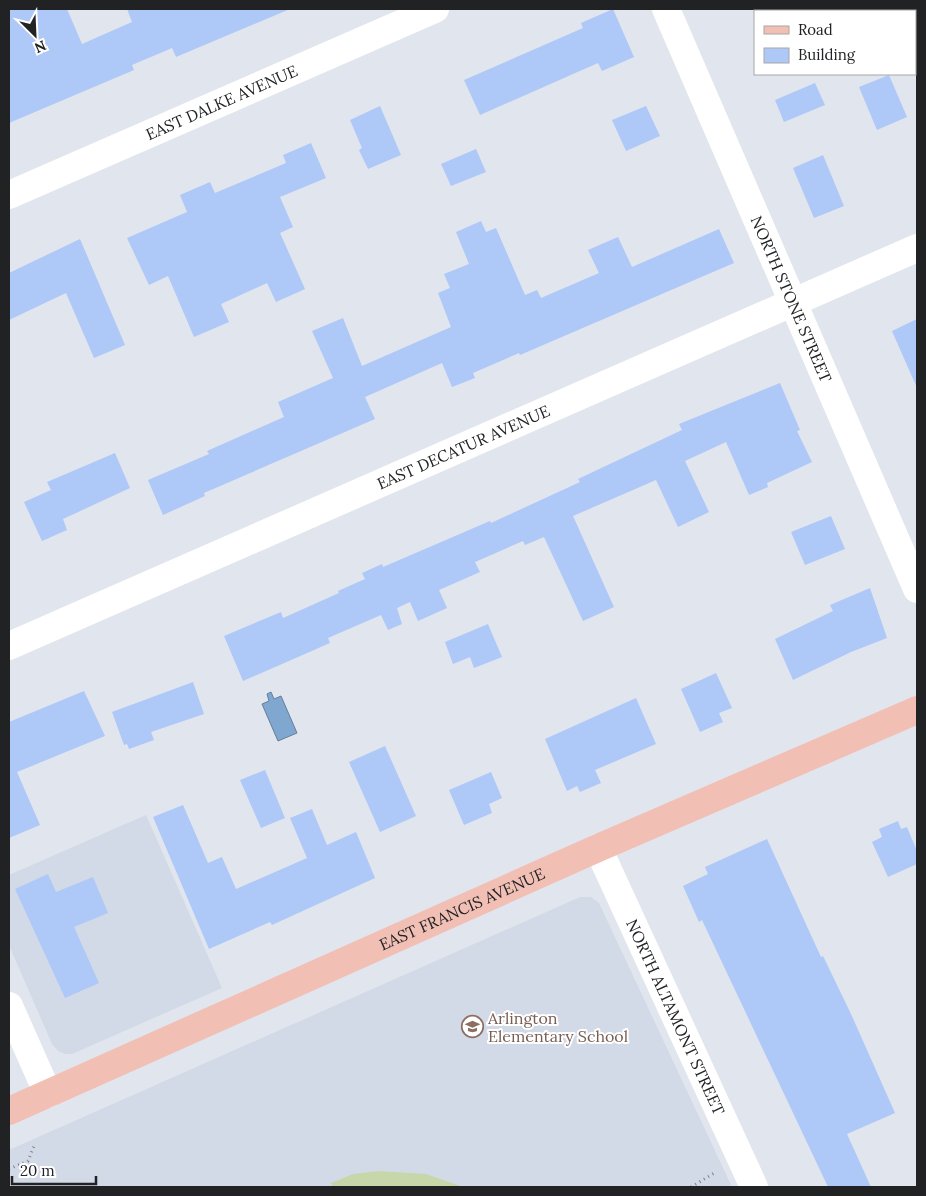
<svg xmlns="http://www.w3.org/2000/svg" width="926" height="1196" font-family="Lora,serif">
  <rect width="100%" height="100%" fill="#e1e5ed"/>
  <!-- built -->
  <g fill="#d2dae7">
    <path d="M146,815l76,173 -150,66h-7l-7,-3 -6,-7 -43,-99v-70z"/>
    <path d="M580,897h11l8,6 132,282 -5,2h-717v-37z"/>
  </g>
  <!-- green -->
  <path fill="#c8d7a9" d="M378,1171l48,3 37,13h-130l-2,-4 22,-9z"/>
  <!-- water -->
  <path fill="#80a7d0" stroke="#637f9c" d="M271,692l3,7 7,-3 16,37 -19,8 -16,-37 7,-3 -2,-7z"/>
  <!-- building -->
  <g fill="#aec8f8">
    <path d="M9,9h58l15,35 50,-22 -5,-13h163l-114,48 -4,-9 -40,17 2,5 -125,53z"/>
    <path d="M613,9l21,48 -32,14 -4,-8 -118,52 -16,-35 119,-52 -2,-5z"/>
    <path d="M889,75l18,42 -30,13 -18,-43z"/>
    <path d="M815,83l10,22 -41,17 -9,-22z"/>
    <path d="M380,106l21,49 -33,14 -9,-19 3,-2 -12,-28z"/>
    <path d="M646,106l14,30 -34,15 -14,-31z"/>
    <path d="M311,143l15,35 -46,19 13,30 -13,6 25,56 -29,13 -9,-19 -46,21 8,18 -35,15 -26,-61 -19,9 -22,-47 60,-26 -7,-17 30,-13 5,11 71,-30 -3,-8z"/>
    <path d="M476,149l10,23 -35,14 -10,-22z"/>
    <path d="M823,155l21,51 -30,12 -21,-50z"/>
    <path d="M481,221l5,11 10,-4 29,67 12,-5 4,8 58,-25 -11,-23 30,-13 14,30 87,-38 15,34 -214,92 -1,-2 -46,20 2,5 -23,9 -10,-24 -77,34 10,22 -171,74 1,3 -42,19 -15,-35 61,-26 -2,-3 77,-34 -6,-15 55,-24 -21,-47 31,-13 19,48 89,-39 -13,-34 12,-5 -6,-14 25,-10 -13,-32z"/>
    <path d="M80,239l45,106 -31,13 -28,-65 -57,27v-47z"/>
    <path d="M917,319v69l-25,-57z"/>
    <path d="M780,383l20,47 -3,1 15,31 -45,21 1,4 -19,8 -23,-53 -41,19 24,51 -31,15 -22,-47 -83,36 41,91 -31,14 -39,-84 -19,8 -2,-4 -48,21 5,10 -41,18 8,18 -29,13 -8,-19 -13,6 5,16 -14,6 -7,-15 -53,23 2,5 -87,38 -19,-45 57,-24 2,6 56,-25 -1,-2 27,-12 -3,-6 20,-9 1,3 107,-46 1,2 89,-41 -2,-3 104,-49 -3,-6z"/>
    <path d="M115,453l15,35 -67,31 4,11 -25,11 -18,-39 27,-12 -4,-8z"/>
    <path d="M831,516l14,33 -40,16 -14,-33z"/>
    <path d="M870,588l17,50 -36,14 -58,28 -18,-41 58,-28 -3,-6z"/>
    <path d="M488,624l14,33 -28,11 -4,-11 -17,7 -8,-22z"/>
    <path d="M716,673l16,35 -13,5 4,9 -23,10 -19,-43z"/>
    <path d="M193,682l11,32 -53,18 3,8 -25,9 -2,-5 -3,1 -12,-33z"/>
    <path d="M84,691l21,45 -88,36 23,53 -31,13v-116z"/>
    <path d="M636,698l20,46 -61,26 6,13 -21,9 -3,-6 -10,5 -22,-52z"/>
    <path d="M385,746l31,70 -36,16 -31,-70z"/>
    <path d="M265,770l20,48 -24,10 -21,-48z"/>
    <path d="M491,772l11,26 -13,6 3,9 -28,12 -15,-35z"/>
    <path d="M183,805l25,58 14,-6 14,32 71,-31 -17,-40 22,-9 15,36 29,-13 19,46 -103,47 -2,-3 -61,27 -56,-132z"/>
    <path d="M898,821l3,8 6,-2 10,24v13l-29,13 -16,-35 10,-5 -3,-8z"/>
    <path d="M767,839l54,118 2,-1 28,58 44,99 -48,21 24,53h-43l-126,-267 -3,2 -16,-36 25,-12 -3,-7z"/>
    <path d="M48,874l8,18 37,-15 15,36 -34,14 25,56 -34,15 -50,-109z"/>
  </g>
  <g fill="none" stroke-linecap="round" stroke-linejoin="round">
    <!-- path -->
    <g stroke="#7e8186" stroke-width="3" stroke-dasharray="1 4" stroke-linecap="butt">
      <path d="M9,1169l19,-8 6,-15"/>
      <path d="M691,1187l25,-15"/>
    </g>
    <!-- street -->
    <g stroke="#fff" stroke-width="28">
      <path id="s1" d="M666,9l251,580"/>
      <path id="s2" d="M9,195l426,-186"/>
      <path id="s3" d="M9,646l908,-398"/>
      <path id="s4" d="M598,848l156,339"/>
      <path d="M9,1006l39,88"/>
    </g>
    <!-- primary -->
    <path stroke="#f2bfb5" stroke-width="28" id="s5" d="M9,1111l589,-263 319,-138"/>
  </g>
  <!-- icons -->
  <defs>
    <symbol id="school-ring" viewBox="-11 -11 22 22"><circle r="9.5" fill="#fff" stroke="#8d6e63" stroke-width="1.5"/><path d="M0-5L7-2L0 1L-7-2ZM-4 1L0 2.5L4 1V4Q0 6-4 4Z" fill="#8d6e63"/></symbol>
  </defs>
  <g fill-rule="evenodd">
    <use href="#school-ring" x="460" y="1014" width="25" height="25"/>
  </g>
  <g text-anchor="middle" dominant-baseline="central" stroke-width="4" stroke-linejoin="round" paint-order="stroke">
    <!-- street labels -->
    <g font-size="16" fill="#202224" stroke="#fff">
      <text stroke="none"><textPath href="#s2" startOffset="232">EAST DALKE AVENUE</textPath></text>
      <text stroke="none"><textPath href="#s1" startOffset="316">NORTH STONE STREET</textPath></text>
      <text stroke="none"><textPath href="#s3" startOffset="496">EAST DECATUR AVENUE</textPath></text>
      <text stroke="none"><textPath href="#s5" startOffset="496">EAST FRANCIS AVENUE</textPath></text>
      <text stroke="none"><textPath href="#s4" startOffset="186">NORTH ALTAMONT STREET</textPath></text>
    </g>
    <!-- education labels -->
    <g font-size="16" fill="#785e54" stroke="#fff" text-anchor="start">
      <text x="488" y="1018">Arlington<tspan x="488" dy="18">Elementary School</tspan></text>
    </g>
  </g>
  <!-- border -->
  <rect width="926" height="1196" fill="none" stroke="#202224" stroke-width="20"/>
  <!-- legend -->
  <rect x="754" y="10" width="162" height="65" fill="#ffffff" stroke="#a6a7a7"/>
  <rect x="764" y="26" width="25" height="8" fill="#f2bfb5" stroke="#a6a7a7"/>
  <text x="798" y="35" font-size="15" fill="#202224">Road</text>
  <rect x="764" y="48" width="25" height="15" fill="#aec8f8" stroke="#a6a7a7"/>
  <text x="798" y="60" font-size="15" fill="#202224">Building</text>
  <!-- north arrow -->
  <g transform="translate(35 35) rotate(156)" stroke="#ffffff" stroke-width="4" paint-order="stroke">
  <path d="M0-4L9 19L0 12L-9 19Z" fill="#202224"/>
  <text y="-8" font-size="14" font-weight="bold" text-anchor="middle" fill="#202224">N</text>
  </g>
  <!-- scale -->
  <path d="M12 1176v8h84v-8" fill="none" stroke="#202224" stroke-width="2.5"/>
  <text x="20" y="1176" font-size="15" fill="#202224" stroke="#ffffff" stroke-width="4" paint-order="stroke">20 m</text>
</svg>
